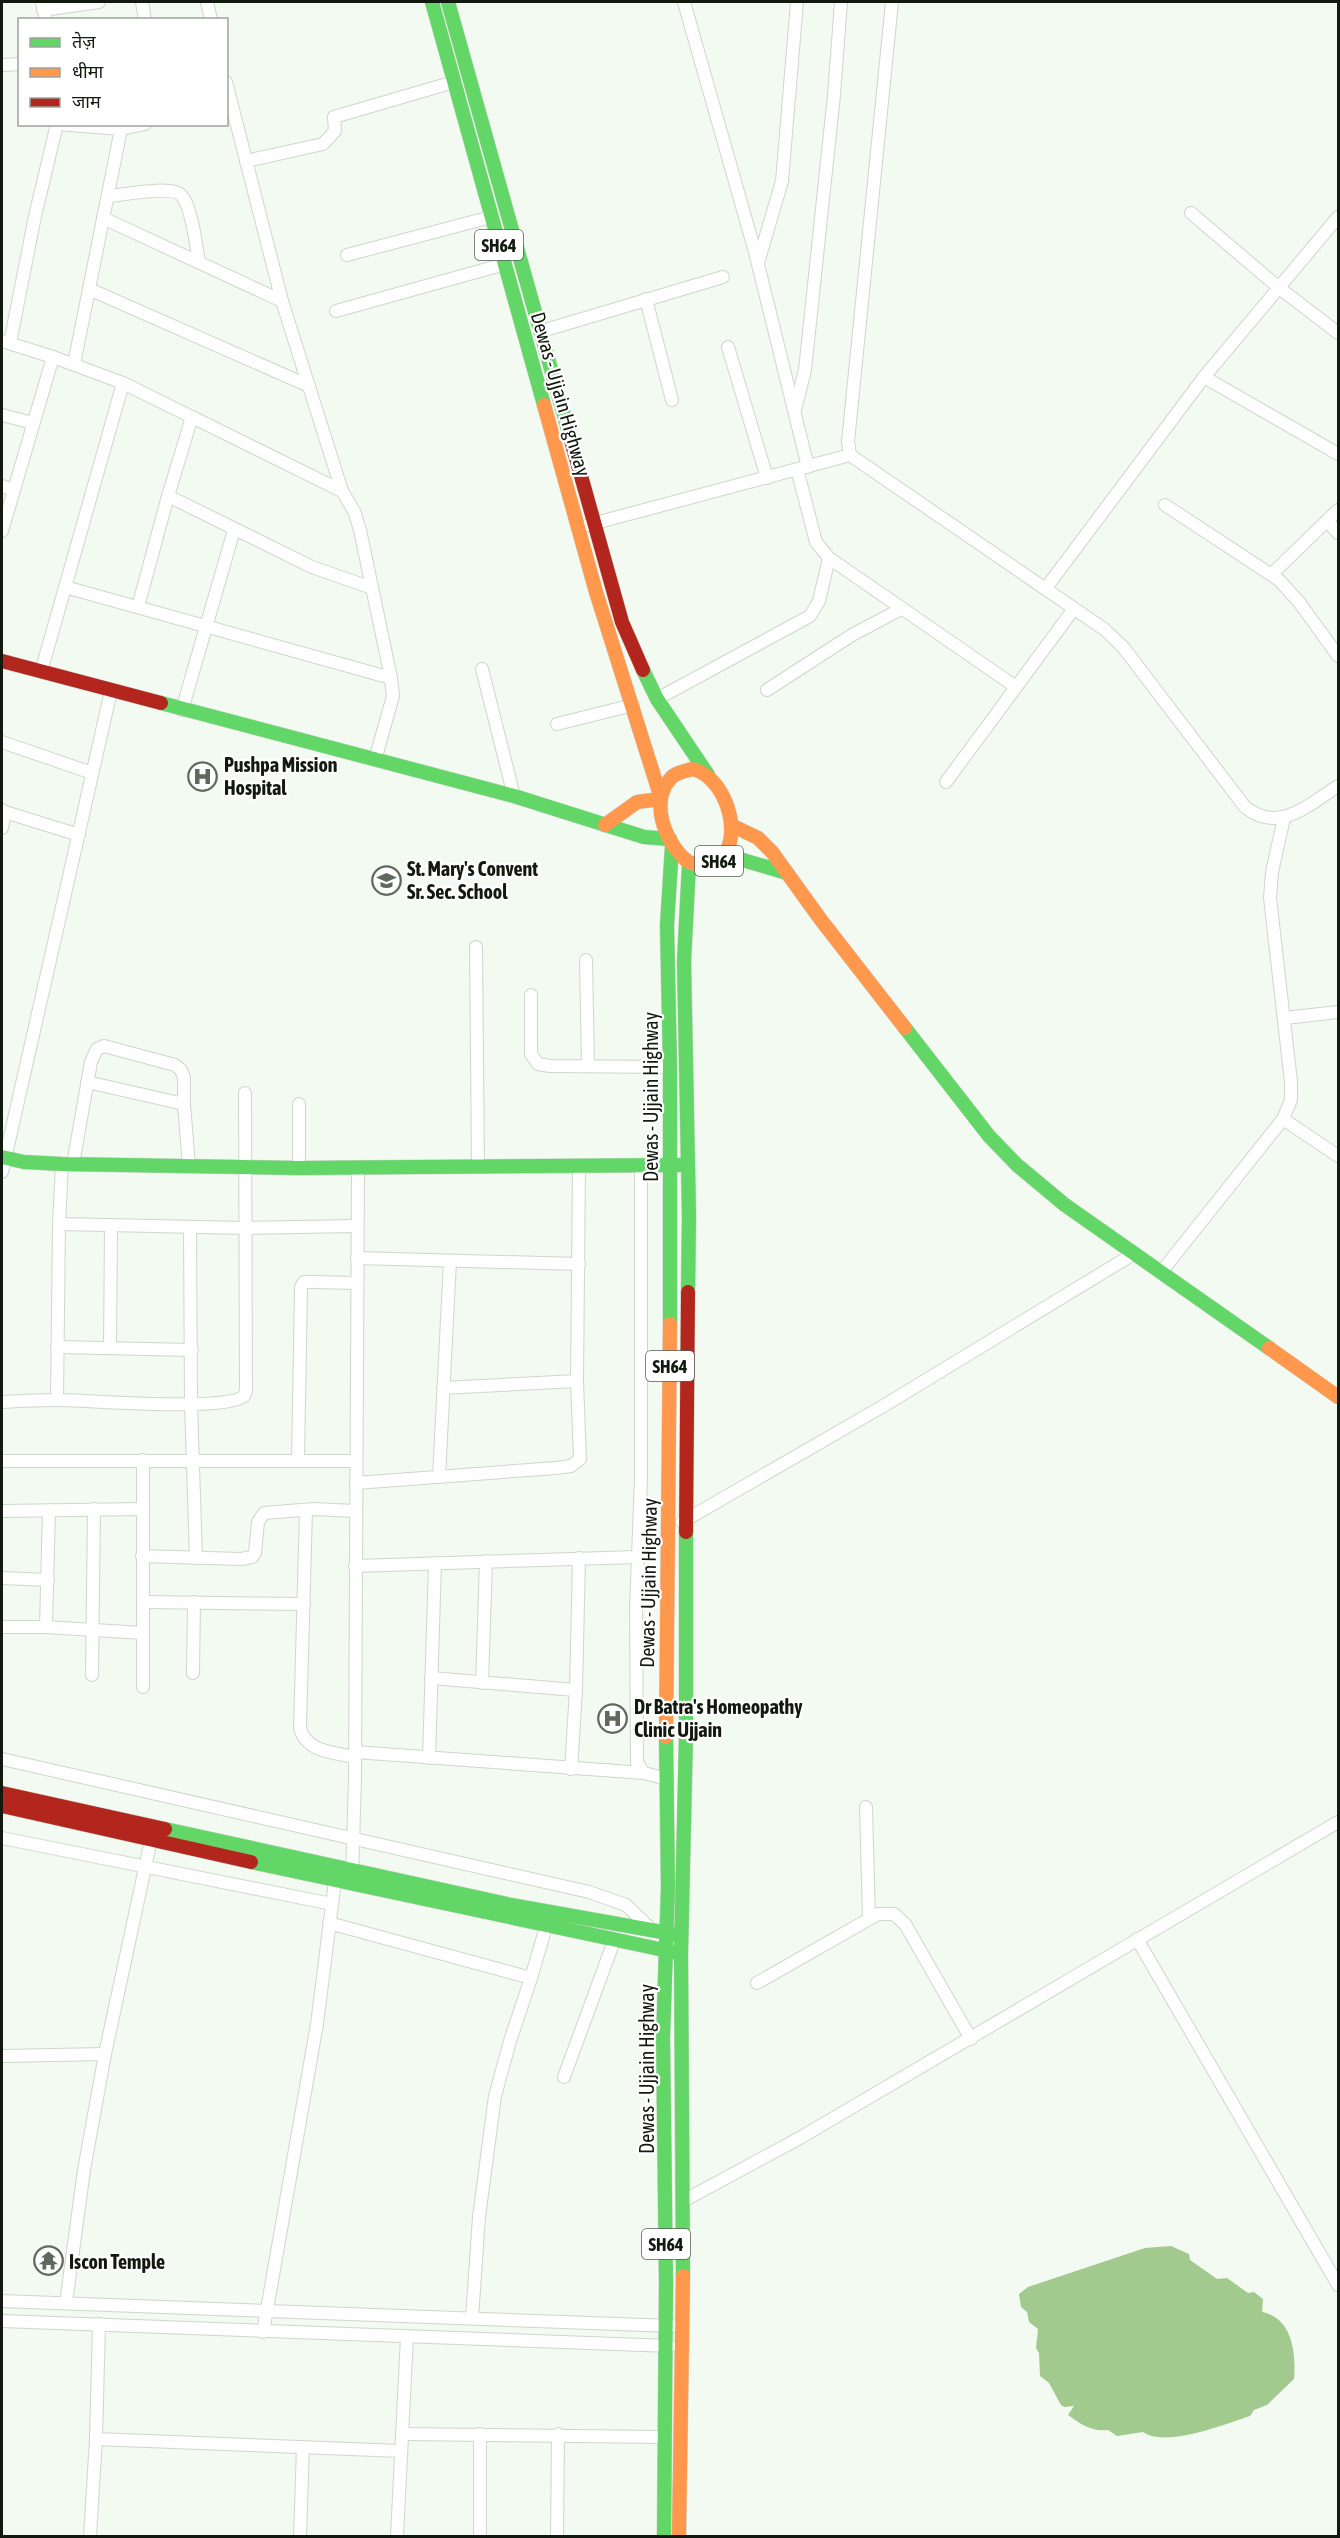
<svg xmlns="http://www.w3.org/2000/svg" width="1340" height="2538" font-family="'Asap Condensed','Noto Sans Devanagari',sans-serif">
  <rect width="100%" height="100%" fill="#f3faf1"/>
  <!-- water -->
  <path fill="#a2ca8e" d="M1171,2246l18,8 1,6 27,19 10,-1 21,15 6,-1 9,7 -1,13c31,6 34,42 32,67l-27,26 -13,5 -4,6c-25,8 -84,32 -107,16l-26,4 -9,-6c-17,2 -27,-6 -40,-15l6,-9 -10,1 -3,-2 -12,-22 -9,-7 -1,-23 -3,-5 2,-19 -9,-7 -2,-10 -6,-5 -2,-13 9,-7 117,-39z"/>
  <g fill="none" stroke-linecap="round" stroke-linejoin="round">
    <defs>
      <g id="street">
        <path d="M42,2l4,18"/>
        <path d="M142,2l3,18"/>
        <path d="M207,2l4,18"/>
        <path d="M684,2l71,250 53,215"/>
        <path d="M892,2l-44,440 2,13 254,174 19,18 122,160c34,27 63,-2 93,-21"/>
        <path d="M43,10l56,-8"/>
        <path d="M2,65l18,-1"/>
        <path d="M226,82l56,219 60,190"/>
        <path d="M246,161l77,-17 12,-13 -1,-14 120,-35"/>
        <path d="M108,196c15,-1 63,-11 73,-1 11,11 15,51 18,67"/>
        <path d="M1191,213l87,74 60,46"/>
        <path d="M103,218l179,83"/>
        <path d="M347,255l144,-38"/>
        <path d="M758,263l24,-82 15,-179"/>
        <path d="M89,289l220,97"/>
        <path d="M646,299l26,101"/>
        <path d="M336,311l169,-47"/>
        <path d="M542,331l181,-54"/>
        <path d="M2,341l51,16 70,26"/>
        <path d="M10,343l25,-127 22,-92 64,5 24,-5"/>
        <path d="M728,347l39,131"/>
        <path d="M74,364l47,-235"/>
        <path d="M1204,377l134,77"/>
        <path d="M795,410l10,-40 29,-275 7,-93"/>
        <path d="M2,415l31,8"/>
        <path d="M797,469l19,73 13,16 187,129"/>
        <path d="M2,486l12,4 39,-133"/>
        <path d="M168,496l144,71 60,21"/>
        <path d="M1165,505l114,75 20,22 39,54"/>
        <path d="M1327,521l11,12"/>
        <path d="M588,525l262,-70"/>
        <path d="M2,531l12,-41"/>
        <path d="M1272,574l66,-64"/>
        <path d="M65,587l326,91"/>
        <path d="M1046,588l158,-211 134,-160"/>
        <path d="M138,607l30,-111 24,-79"/>
        <path d="M482,669l32,127"/>
        <path d="M41,672l82,-289 219,108 12,20 6,19 31,148 2,18 -18,64"/>
        <path d="M767,690l85,-55 49,-26"/>
        <path d="M657,699l153,-83 9,-15 10,-43"/>
        <path d="M182,710l52,-180"/>
        <path d="M557,724l76,-19"/>
        <path d="M2,742l90,31"/>
        <path d="M946,782l127,-172"/>
        <path d="M2,810l3,2 -3,16"/>
        <path d="M5,812l74,23"/>
        <path d="M476,947l2,220"/>
        <path d="M586,960l2,106"/>
        <path d="M531,995v59l7,10 12,2 120,1"/>
        <path d="M1285,1018l53,-6"/>
        <path d="M87,1082l97,22"/>
        <path d="M299,1104v64"/>
        <path d="M1283,1119l55,37"/>
        <path d="M73,1164l18,-102 6,-13 7,-3 71,19 6,5 3,8v26l5,62"/>
        <path d="M641,1166v313l-5,129 1,155 7,10 23,6"/>
        <path d="M2,1172l109,-481"/>
        <path d="M59,1224l187,4 111,-2"/>
        <path d="M190,1228l1,176 5,154"/>
        <path d="M357,1258l222,6"/>
        <path d="M1162,1271l121,-152 8,-19v-18l-21,-184 2,-26 12,-54"/>
        <path d="M57,1347l135,3"/>
        <path d="M110,1348l1,-122"/>
        <path d="M443,1388l134,-7"/>
        <path d="M57,1400l2,-176 3,-60"/>
        <path d="M2,1402c18,-1 36,-2 55,-2 32,0 168,12 187,-4l2,-5 -1,-298"/>
        <path d="M143,1460v227"/>
        <path d="M298,1460l3,-173 3,-5h5l48,1"/>
        <path d="M2,1461h354"/>
        <path d="M439,1477l11,-216"/>
        <path d="M356,1483l200,-15 15,-2 9,-7 -3,-78 2,-215"/>
        <path d="M306,1510l-6,218c6,24 35,25 55,29"/>
        <path d="M2,1511l141,-2"/>
        <path d="M682,1522l203,-117 250,-152"/>
        <path d="M142,1556l99,3 11,-2 3,-4 3,-31 6,-9 50,-4 41,2"/>
        <path d="M355,1566l282,-9"/>
        <path d="M2,1578l46,2"/>
        <path d="M143,1602l161,2"/>
        <path d="M2,1627h44l97,6"/>
        <path d="M46,1627l3,-117"/>
        <path d="M193,1673l1,-71"/>
        <path d="M92,1675l2,-166"/>
        <path d="M431,1678l145,12"/>
        <path d="M482,1683l4,-122"/>
        <path d="M355,1752l289,21"/>
        <path d="M429,1758l6,-195"/>
        <path d="M2,1759l587,133 37,13 27,26"/>
        <path d="M571,1769l5,-79 3,-132"/>
        <path d="M866,1807l3,112"/>
        <path d="M2,1838l330,66"/>
        <path d="M352,1877l3,-99 3,-610"/>
        <path d="M329,1923l202,55"/>
        <path d="M1137,1939l201,346"/>
        <path d="M757,1983l121,-69h16l11,10 66,115"/>
        <path d="M2,2056l103,-2"/>
        <path d="M564,2077l50,-136"/>
        <path d="M683,2201l115,-62 540,-317"/>
        <path d="M2,2301l670,25"/>
        <path d="M66,2303l18,-133 21,-116 46,-214"/>
        <path d="M472,2318l7,-101 16,-121 15,-55 21,-63 15,-51"/>
        <path d="M2,2321l668,25"/>
        <path d="M263,2332l54,-308 18,-143"/>
        <path d="M402,2434l262,3"/>
        <path d="M480,2434v102"/>
        <path d="M96,2439l305,12"/>
        <path d="M90,2536l6,-97 3,-115"/>
        <path d="M300,2536l3,-89"/>
        <path d="M397,2536l10,-199"/>
        <path d="M557,2536l1,-102"/>
      </g>
      <g id="fast">
        <path d="M432,2l112,403"/>
        <path d="M448,2l121,431"/>
        <path d="M643,670l14,29 51,76"/>
        <path d="M161,703l353,93 130,41 26,2"/>
        <path d="M726,855l61,18"/>
        <path d="M905,1028l84,108 28,29 48,40 204,143"/>
        <path d="M2,1157l22,5 38,2 237,4 382,-3"/>
        <path d="M688,1292l1,-76 -5,-255 5,-97"/>
        <path d="M670,1324v-257l-3,-142 5,-79"/>
        <path d="M165,1829l346,76 168,30"/>
        <path d="M251,1862l427,91"/>
        <path d="M683,2276l-2,-323 5,-218v-203"/>
        <path d="M664,2536l2,-253 -3,-245 5,-151 -2,-150"/>
      </g>
      <g id="slow">
        <path d="M544,405l52,187 64,203"/>
        <path d="M692,769c30,6 48,55 35,81 -4,10 -13,13 -22,17 -6,-2 -13,-3 -18,-6 -22,-18 -38,-60 -16,-83 4,-5 14,-7 21,-9z"/>
        <path d="M605,825l32,-23 23,-3"/>
        <path d="M731,825l27,13 14,14 49,68 84,108"/>
        <path d="M1269,1348l69,49"/>
        <path d="M666,1737l4,-413"/>
        <path d="M679,2536l4,-260"/>
      </g>
      <g id="jam">
        <path d="M569,433l53,189 21,48"/>
        <path d="M2,661l159,42"/>
        <path d="M686,1532l2,-240"/>
        <path d="M2,1793l163,36"/>
        <path d="M2,1806l249,56"/>
      </g>
    </defs>
    <!-- street casing -->
    <use href="#street" stroke="#cfd6cc" stroke-width="14"/>
    <!-- fast casing -->
    <use href="#fast" stroke="#cfd6cc" stroke-width="15"/>
    <!-- slow casing -->
    <use href="#slow" stroke="#cfd6cc" stroke-width="15"/>
    <!-- jam casing -->
    <use href="#jam" stroke="#cfd6cc" stroke-width="15"/>
    <!-- street -->
    <use href="#street" stroke="#fdfefd" stroke-width="12"/>
    <!-- fast -->
    <use href="#fast" stroke="#63d668" stroke-width="14"/>
    <!-- slow -->
    <use href="#slow" stroke="#ff974d" stroke-width="14"/>
    <!-- jam -->
    <use href="#jam" stroke="#b3261e" stroke-width="14"/>
  </g>
  <!-- icons -->
  <defs>
    <symbol id="hospital-ring" viewBox="-11 -11 22 22"><circle r="9.5" fill="#fff" stroke="#61685e" stroke-width="1.5"/><path d="M-5-5h3v3.5h4V-5h3V5h-3V1.5h-4V5h-3Z" fill="#61685e"/></symbol>
    <symbol id="school-ring" viewBox="-11 -11 22 22"><circle r="9.5" fill="#fff" stroke="#61685e" stroke-width="1.5"/><path d="M0-5L7-2L0 1L-7-2ZM-4 1L0 2.5L4 1V4Q0 6-4 4Z" fill="#61685e"/></symbol>
    <symbol id="temple-ring" viewBox="-11 -11 22 22"><circle r="9.5" fill="#fff" stroke="#61685e" stroke-width="1.5"/><path d="M0-6L5-2H3V0L6.5 2.5H4V6H1.5V3h-3V6H-4V2.5H-6.5L-3 0V-2H-5Z" fill="#61685e"/></symbol>
  </defs>
  <g fill-rule="evenodd">
    <use href="#hospital-ring" x="186" y="760" width="33" height="33"/>
    <use href="#school-ring" x="370" y="864" width="33" height="33"/>
    <use href="#hospital-ring" x="596" y="1702" width="33" height="33"/>
    <use href="#temple-ring" x="32" y="2244" width="33" height="33"/>
  </g>
  <g text-anchor="middle" dominant-baseline="central" stroke-width="4.5" stroke-linejoin="round" paint-order="stroke">
    <!-- shield labels -->
    <g fill="#fff" stroke="#595e57" stroke-width="1.5">
      <rect x="475" y="230" width="48" height="30" rx="4.5"/>
      <rect x="695" y="846" width="48" height="30" rx="4.5"/>
      <rect x="646" y="1351" width="48" height="30" rx="4.5"/>
      <rect x="642" y="2229" width="48" height="30" rx="4.5"/>
    </g>
    <g font-size="18" font-weight="bold" fill="#12190f">
      <text x="499" y="245">SH64</text>
      <text x="719" y="861">SH64</text>
      <text x="670" y="1366">SH64</text>
      <text x="666" y="2244">SH64</text>
    </g>
    <!-- street labels -->
    <g font-size="20" fill="#12190f" stroke="#fff">
      <text transform="translate(561 394) rotate(74)">Dewas - Ujjain Highway</text>
      <text transform="translate(650 1097) rotate(-90)">Dewas - Ujjain Highway</text>
      <text transform="translate(648 1583) rotate(-89)">Dewas - Ujjain Highway</text>
      <text transform="translate(646 2069) rotate(-90)">Dewas - Ujjain Highway</text>
    </g>
    <!-- poi labels -->
    <g font-size="20" font-weight="bold" fill="#12190f" stroke="#fff" text-anchor="start">
      <text x="224" y="764">Pushpa Mission<tspan x="224" dy="23">Hospital</tspan></text>
      <text x="407" y="868">St. Mary's Convent<tspan x="407" dy="23">Sr. Sec. School</tspan></text>
      <text x="634" y="1706">Dr Batra's Homeopathy<tspan x="634" dy="23">Clinic Ujjain</tspan></text>
      <text x="69" y="2261">Iscon Temple</text>
    </g>
  </g>
  <!-- border -->
  <rect width="1340" height="2538" fill="none" stroke="#12190f" stroke-width="6"/>
  <!-- legend -->
  <rect x="18" y="18" width="210" height="108" fill="#ffffff" stroke="#a0a39f" stroke-width="1.5"/>
  <rect x="30" y="38" width="30" height="9" fill="#63d668" stroke="#a0a39f" stroke-width="1.5"/>
  <text x="72" y="48" font-size="18" fill="#12190f">तेज़</text>
  <rect x="30" y="68" width="30" height="9" fill="#ff974d" stroke="#a0a39f" stroke-width="1.5"/>
  <text x="72" y="78" font-size="18" fill="#12190f">धीमा</text>
  <rect x="30" y="98" width="30" height="9" fill="#b3261e" stroke="#a0a39f" stroke-width="1.5"/>
  <text x="72" y="108" font-size="18" fill="#12190f">जाम</text>
</svg>
